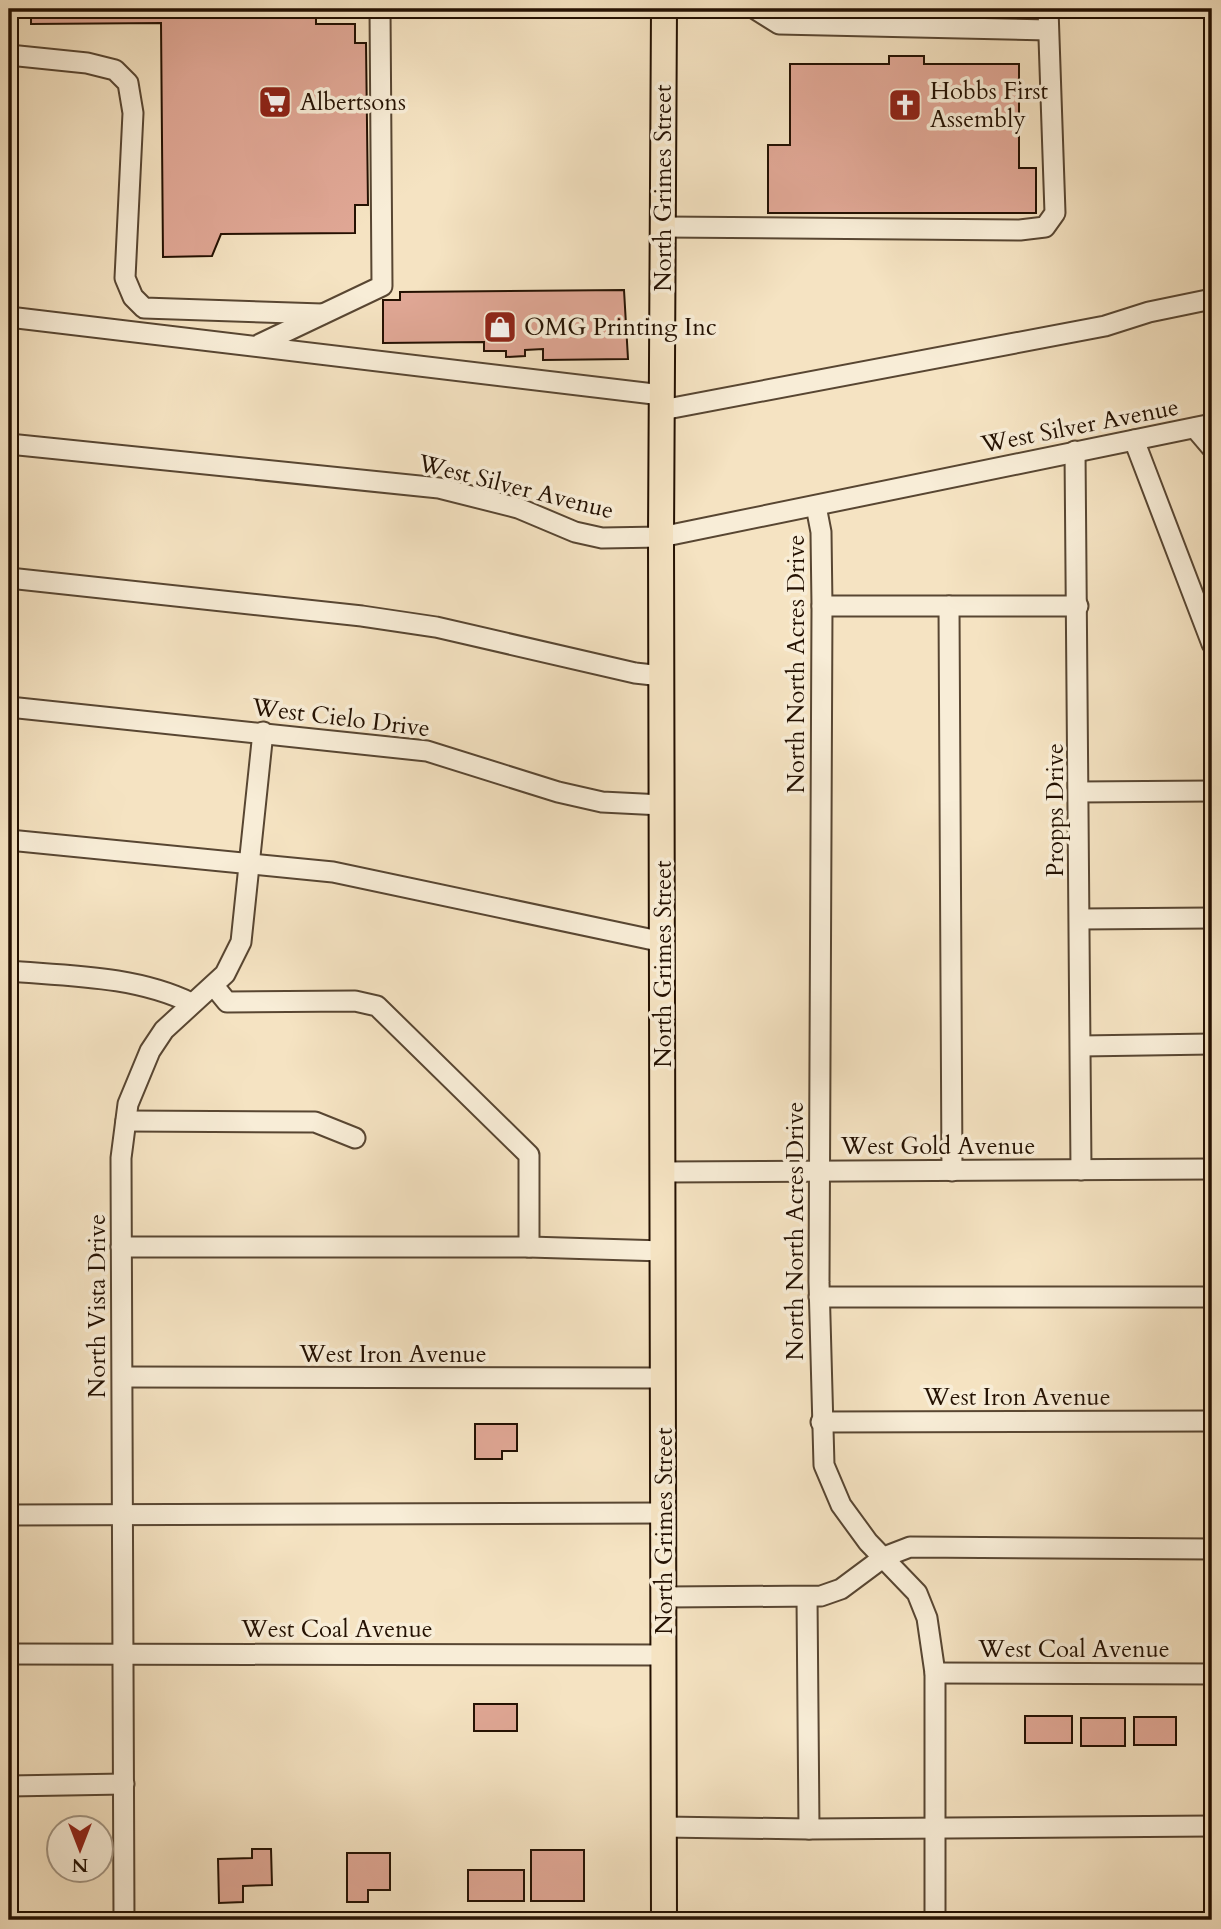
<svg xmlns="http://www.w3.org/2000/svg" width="1221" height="1929" font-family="Cardo,serif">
  <rect width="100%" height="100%" fill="#f5e3c2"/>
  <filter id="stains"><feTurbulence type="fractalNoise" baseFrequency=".00286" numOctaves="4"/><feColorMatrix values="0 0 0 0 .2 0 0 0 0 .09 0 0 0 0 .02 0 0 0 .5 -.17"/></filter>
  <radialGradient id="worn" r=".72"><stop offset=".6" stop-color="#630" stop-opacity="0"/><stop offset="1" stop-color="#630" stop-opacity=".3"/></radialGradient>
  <!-- building -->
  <g fill="#e0a795" stroke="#241102" stroke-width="2">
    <path d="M31,9h285v15h39v19h11l2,162h-13v28l-134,1 -9,22 -49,1 -2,-234 -130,1z"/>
    <path d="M889,56h35v8h95v104h17v45h-268v-68h22v-81h99z"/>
    <path d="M624,290l4,69 -85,1v-11l-18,1v6l-19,1v-6h-22v-9l-101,1v-43h17v-8z"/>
    <path d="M475,1424h42v27h-15v8h-27z"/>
    <rect x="474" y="1704" width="43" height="27"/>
    <rect x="1025" y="1716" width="47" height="27"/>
    <rect x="1134" y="1717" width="42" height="28"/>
    <rect x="1081" y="1718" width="44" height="28"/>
    <path d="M252,1849h19l1,36 -29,1v16l-24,1 -1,-44 34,-1z"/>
    <rect x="531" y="1850" width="53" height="51"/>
    <path d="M347,1853h43v37h-22v12h-21z"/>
    <rect x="468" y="1870" width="56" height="31"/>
  </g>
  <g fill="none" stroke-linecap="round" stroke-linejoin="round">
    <defs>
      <g id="minor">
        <path d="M755,9l24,15 269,6"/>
        <path d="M9,55l78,8 28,7 13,13 5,30 -8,165 8,19 11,11 178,6"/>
        <path d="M663,227l357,3 25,-3 10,-14 -7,-204"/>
        <path d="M9,317l653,78"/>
        <path d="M260,344l122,-58 -2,-277"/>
        <path d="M662,410l443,-84 44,-14 63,-13"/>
        <path d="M1195,428l17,20"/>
        <path d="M1134,440l78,204"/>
        <path d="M9,444l430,44 79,20 57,24 27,6 59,-1 551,-113"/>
        <path d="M1075,451l6,719"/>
        <path d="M816,506l5,26 1,74 -3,676 5,183 17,40 27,37 49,51 10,25 8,55v247"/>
        <path d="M9,578l353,38 74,11 199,46 27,3"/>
        <path d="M822,606h256"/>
        <path d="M949,606l3,565"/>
        <path d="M9,707l418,44 131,41 44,10 60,3"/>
        <path d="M1079,792l133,-1"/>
        <path d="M9,840l324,32 330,70"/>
        <path d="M1080,919l132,-1"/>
        <path d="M9,971c60,5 127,5 182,32"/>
        <path d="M214,986l13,16 128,-1 22,5 152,149v92"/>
        <path d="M1081,1046l131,-2"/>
        <path d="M126,1121l189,1 40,16"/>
        <path d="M664,1172l548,-3"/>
        <path d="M121,1247h408l135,4"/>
        <path d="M819,1297h393"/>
        <path d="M123,1377l541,1"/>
        <path d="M821,1422l391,-1"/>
        <path d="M9,1515l655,-2"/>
        <path d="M665,1597l156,-1 20,-7 43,-32 26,-10 302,2"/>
        <path d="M807,1597l2,232"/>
        <path d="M9,1654l656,1"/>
        <path d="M935,1673l277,1"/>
        <path d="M9,1786l115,-2"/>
        <path d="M664,1827l145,2 403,-3"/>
        <path d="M124,1920l-3,-762 7,-54 22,-53 14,-21 61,-56 16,-32 22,-210"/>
      </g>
      <path id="major" d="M664,9l-3,528 3,1383"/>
    </defs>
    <!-- minor casing -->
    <use href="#minor" stroke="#584632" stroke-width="23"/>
    <!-- major casing -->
    <use href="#major" stroke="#241102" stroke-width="28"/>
    <!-- minor -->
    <use href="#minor" stroke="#f8edd7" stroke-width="19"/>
    <!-- major -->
    <use href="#major" stroke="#f5e3c2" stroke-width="24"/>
  </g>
  <!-- icons -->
  <defs>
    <symbol id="supermarket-square" viewBox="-11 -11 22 22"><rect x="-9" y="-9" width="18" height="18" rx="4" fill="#8f2418" stroke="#f8edd7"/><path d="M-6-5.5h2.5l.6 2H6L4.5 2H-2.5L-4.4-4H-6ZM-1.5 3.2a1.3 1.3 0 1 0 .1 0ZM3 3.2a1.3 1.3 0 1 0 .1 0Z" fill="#fff"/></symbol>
    <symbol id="church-square" viewBox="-11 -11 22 22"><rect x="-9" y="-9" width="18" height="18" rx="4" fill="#8f2418" stroke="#f8edd7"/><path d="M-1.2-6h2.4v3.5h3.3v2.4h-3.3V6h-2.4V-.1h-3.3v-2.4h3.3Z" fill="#fff"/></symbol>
    <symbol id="shop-square" viewBox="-11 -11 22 22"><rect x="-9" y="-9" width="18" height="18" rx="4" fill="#8f2418" stroke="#f8edd7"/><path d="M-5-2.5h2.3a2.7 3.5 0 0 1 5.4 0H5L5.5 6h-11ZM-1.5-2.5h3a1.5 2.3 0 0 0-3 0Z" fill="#fff"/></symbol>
  </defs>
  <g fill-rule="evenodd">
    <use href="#supermarket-square" x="256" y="83" width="38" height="38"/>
    <use href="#church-square" x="886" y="86" width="38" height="38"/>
    <use href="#shop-square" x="481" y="308" width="38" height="38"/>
  </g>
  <g text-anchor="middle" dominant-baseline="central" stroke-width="7" stroke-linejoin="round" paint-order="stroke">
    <!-- poi labels -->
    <g font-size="24" fill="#241102" stroke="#f8edd7" text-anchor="start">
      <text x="930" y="91">Hobbs First<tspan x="930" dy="28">Assembly</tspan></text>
      <text x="300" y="102">Albertsons</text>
      <text x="524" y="327">OMG Printing Inc</text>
    </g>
    <!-- street labels -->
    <g font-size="24" fill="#241102" stroke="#f8edd7">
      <text transform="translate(663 188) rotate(-90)">North Grimes Street</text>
      <text transform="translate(1080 426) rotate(-11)">West Silver Avenue</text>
      <text transform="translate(516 487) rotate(14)">West Silver Avenue</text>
      <text transform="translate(796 664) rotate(-90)">North North Acres Drive</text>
      <text transform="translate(341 718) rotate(7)">West Cielo Drive</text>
      <text transform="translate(1055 810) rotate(-90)">Propps Drive</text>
      <text transform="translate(663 964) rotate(-90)">North Grimes Street</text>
      <text x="938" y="1146">West Gold Avenue</text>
      <text transform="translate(795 1231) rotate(-90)">North North Acres Drive</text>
      <text transform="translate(97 1306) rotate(-90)">North Vista Drive</text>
      <text x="393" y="1354">West Iron Avenue</text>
      <text x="1017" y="1397">West Iron Avenue</text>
      <text transform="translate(664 1531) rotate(-90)">North Grimes Street</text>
      <text x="337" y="1629">West Coal Avenue</text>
      <text x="1074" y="1649">West Coal Avenue</text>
    </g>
  </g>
  <!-- margin -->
  <rect width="1221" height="1929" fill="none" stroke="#f5e3c2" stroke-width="35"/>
  <rect x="10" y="10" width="1200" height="1908" fill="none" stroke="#241102" stroke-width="3.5"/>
  <rect x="18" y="18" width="1186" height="1894" fill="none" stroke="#241102" stroke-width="2"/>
  <!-- north arrow -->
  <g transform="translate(80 1849) rotate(180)"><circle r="33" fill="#f8edd7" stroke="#a39582" stroke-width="2"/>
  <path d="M0-5L12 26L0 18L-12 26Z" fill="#8f2418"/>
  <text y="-10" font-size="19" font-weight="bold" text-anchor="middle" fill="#241102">N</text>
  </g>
  <rect width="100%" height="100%" filter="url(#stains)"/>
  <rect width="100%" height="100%" fill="url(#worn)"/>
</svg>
